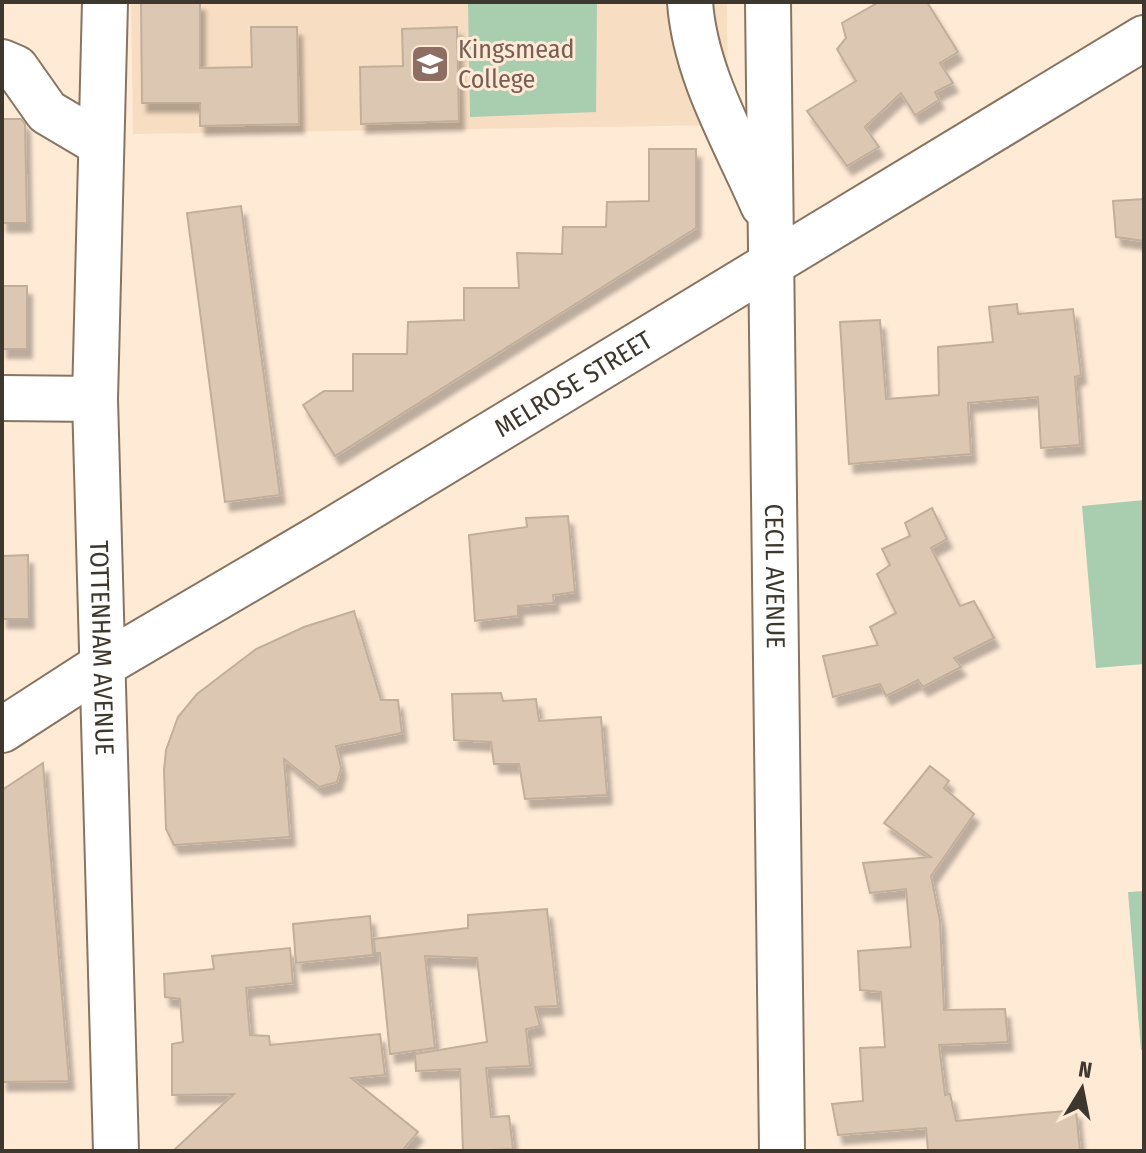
<svg xmlns="http://www.w3.org/2000/svg" width="1146" height="1153" font-family="'Fira Sans Condensed',sans-serif">
  <defs>
    <filter id="shadow"><feDropShadow dx="5" dy="9" stdDeviation="2" flood-color="#0004"/></filter>
  </defs>
  <rect width="100%" height="100%" fill="#ffead6"/>
  <!-- built -->
  <path fill="#f7ddc2" d="M131,2h596l1,123 -595,9z"/>
  <!-- green -->
  <g fill="#a9cdaf">
    <path d="M468,2h129l-1,110 -126,5z"/>
    <path d="M1144,500v164l-48,4 -14,-162z"/>
    <path d="M1144,891v159h-3l-13,-158z"/>
  </g>
  <!-- building -->
  <g fill="#dbc7b2" stroke="#c2af9b" stroke-width="2" filter="url(#shadow)">
    <path d="M141,2h59v66l52,-1 -1,-40h46l2,97 -99,2v-23h-58z"/>
    <path d="M879,2h48l31,50 -18,11 13,20 -18,9 4,8 -24,15 -14,-22 -36,34 14,20 -32,19 -40,-55 49,-30 -19,-32 9,-11 -4,-15z"/>
    <path d="M457,27l2,94 -98,3 -1,-57 43,-1 -1,-37z"/>
    <path d="M2,119h19l4,5 2,99h-25z"/>
    <path d="M649,149h47v79l-361,228 -32,-51 21,-14h29v-37h54l1,-32 56,-2v-32h55l-2,-35 45,1 1,-27h43l1,-25 42,-1z"/>
    <path d="M1144,199v42l-28,-4 -3,-36z"/>
    <path d="M241,206l39,289 -55,7 -38,-289z"/>
    <rect x="2" y="286" width="25" height="63"/>
    <path d="M1017,304l1,10 55,-5 8,66 -6,2 5,68 -39,3 -3,-51 -70,6 3,51 -122,10 -9,-142 40,-2 6,79 53,-4 -1,-48 55,-5 -4,-35z"/>
    <path d="M932,508l15,31 -16,9 29,58 14,-5 20,37 -40,20 7,9 -38,20 -5,-7 -32,16 -6,-12 -47,13 -10,-41 55,-11 -8,-18 26,-14 -19,-39 13,-9 -8,-16 28,-13 -5,-13z"/>
    <path d="M568,516l7,76 -22,3 1,8 -36,3v10l-43,5 -6,-86 58,-8 -1,-9z"/>
    <path d="M28,555l1,64h-27v-63z"/>
    <path d="M354,611l27,89h17l4,33 -66,13 5,22 -4,14 -18,5 -35,-28 6,78 -116,8 -8,-16 -2,-59 2,-20 12,-33 19,-23 59,-45 48,-22z"/>
    <path d="M501,693l2,8 33,-2 3,22 62,-4 6,78 -82,4 -6,-35h-25l-3,-22 -37,-2 -2,-46z"/>
    <path d="M43,763l26,318 -67,1v-292z"/>
    <path d="M930,766l19,15 -5,7 30,26 -43,62 9,45 4,89 61,-1 3,33 -69,3 6,50 5,-1 6,27 120,-11 4,41h-152l-2,-23 -88,7 -6,-31 31,-3 -3,-53 25,-1 -4,-55 -21,-2 -2,-39 53,-4 -5,-58 -36,4 -7,-30 68,-6 -47,-34z"/>
    <path d="M547,909l11,97 -23,1 5,19 -14,3 4,37 -44,2 5,49 18,-1 4,33 -50,2 -3,-82 -44,2 -1,-17 72,-12 -10,-84 -52,-2 10,92 -45,6 -10,-101h-5l-1,-14 94,-11v-13z"/>
    <path d="M370,916l3,39 -77,8 -3,-39z"/>
    <path d="M290,948l3,35 -47,5 4,47 19,1 1,9 110,-11 5,41 -34,3 67,54 -16,19h-229l61,-57 -62,1v-51l11,-2 -3,-43 -15,-2 -1,-23 50,-5 -2,-13z"/>
  </g>
  <g fill="none" stroke-linecap="round" stroke-linejoin="round">
    <defs>
      <g id="minor">
        <path id="s1" d="M105,2l-10,397 21,752"/>
        <path d="M690,2c5,72 45,138 73,203"/>
        <path id="s2" d="M768,2l14,1149"/>
        <path d="M2,62l14,6 31,44 54,32"/>
        <path d="M2,398l93,1"/>
        <path id="s3" d="M2,730l99,-64 218,-128 825,-500"/>
      </g>
    </defs>
    <!-- minor casing -->
    <use href="#minor" stroke="#877562" stroke-width="48"/>
    <!-- minor -->
    <use href="#minor" stroke="#fff" stroke-width="44"/>
  </g>
  <!-- icons -->
  <defs>
    <symbol id="school-square" viewBox="-11 -11 22 22"><rect x="-9" y="-9" width="18" height="18" rx="4" fill="#8d6e63" stroke="#ffead6"/><path d="M0-5L7-2L0 1L-7-2ZM-4 1L0 2.5L4 1V4Q0 6-4 4Z" fill="#fff"/></symbol>
  </defs>
  <g fill-rule="evenodd">
    <use href="#school-square" x="408" y="42" width="44" height="44"/>
  </g>
  <g text-anchor="middle" dominant-baseline="central" stroke-width="6" stroke-linejoin="round" paint-order="stroke">
    <!-- education labels -->
    <g font-size="26" fill="#785e54" stroke="#ffead6" text-anchor="start">
      <text x="458" y="49">Kingsmead<tspan x="458" dy="30">College</tspan></text>
    </g>
    <!-- street labels -->
    <g font-size="26" fill="#3e372e" stroke="#ffead6">
      <text stroke="none"><textPath href="#s3" startOffset="668">MELROSE STREET</textPath></text>
      <text stroke="none"><textPath href="#s2" startOffset="574">CECIL AVENUE</textPath></text>
      <text stroke="none"><textPath href="#s1" startOffset="646">TOTTENHAM AVENUE</textPath></text>
    </g>
  </g>
  <!-- border -->
  <rect width="1146" height="1153" fill="none" stroke="#3e372e" stroke-width="8"/>
  <!-- north arrow -->
  <g transform="translate(1082 1089) rotate(10)" stroke="#ffead6" stroke-width="6" paint-order="stroke">
  <path d="M0-6L14 30L0 20L-14 30Z" fill="#3e372e"/>
  <text y="-12" font-size="22" font-weight="bold" text-anchor="middle" fill="#3e372e">N</text>
  </g>
</svg>
